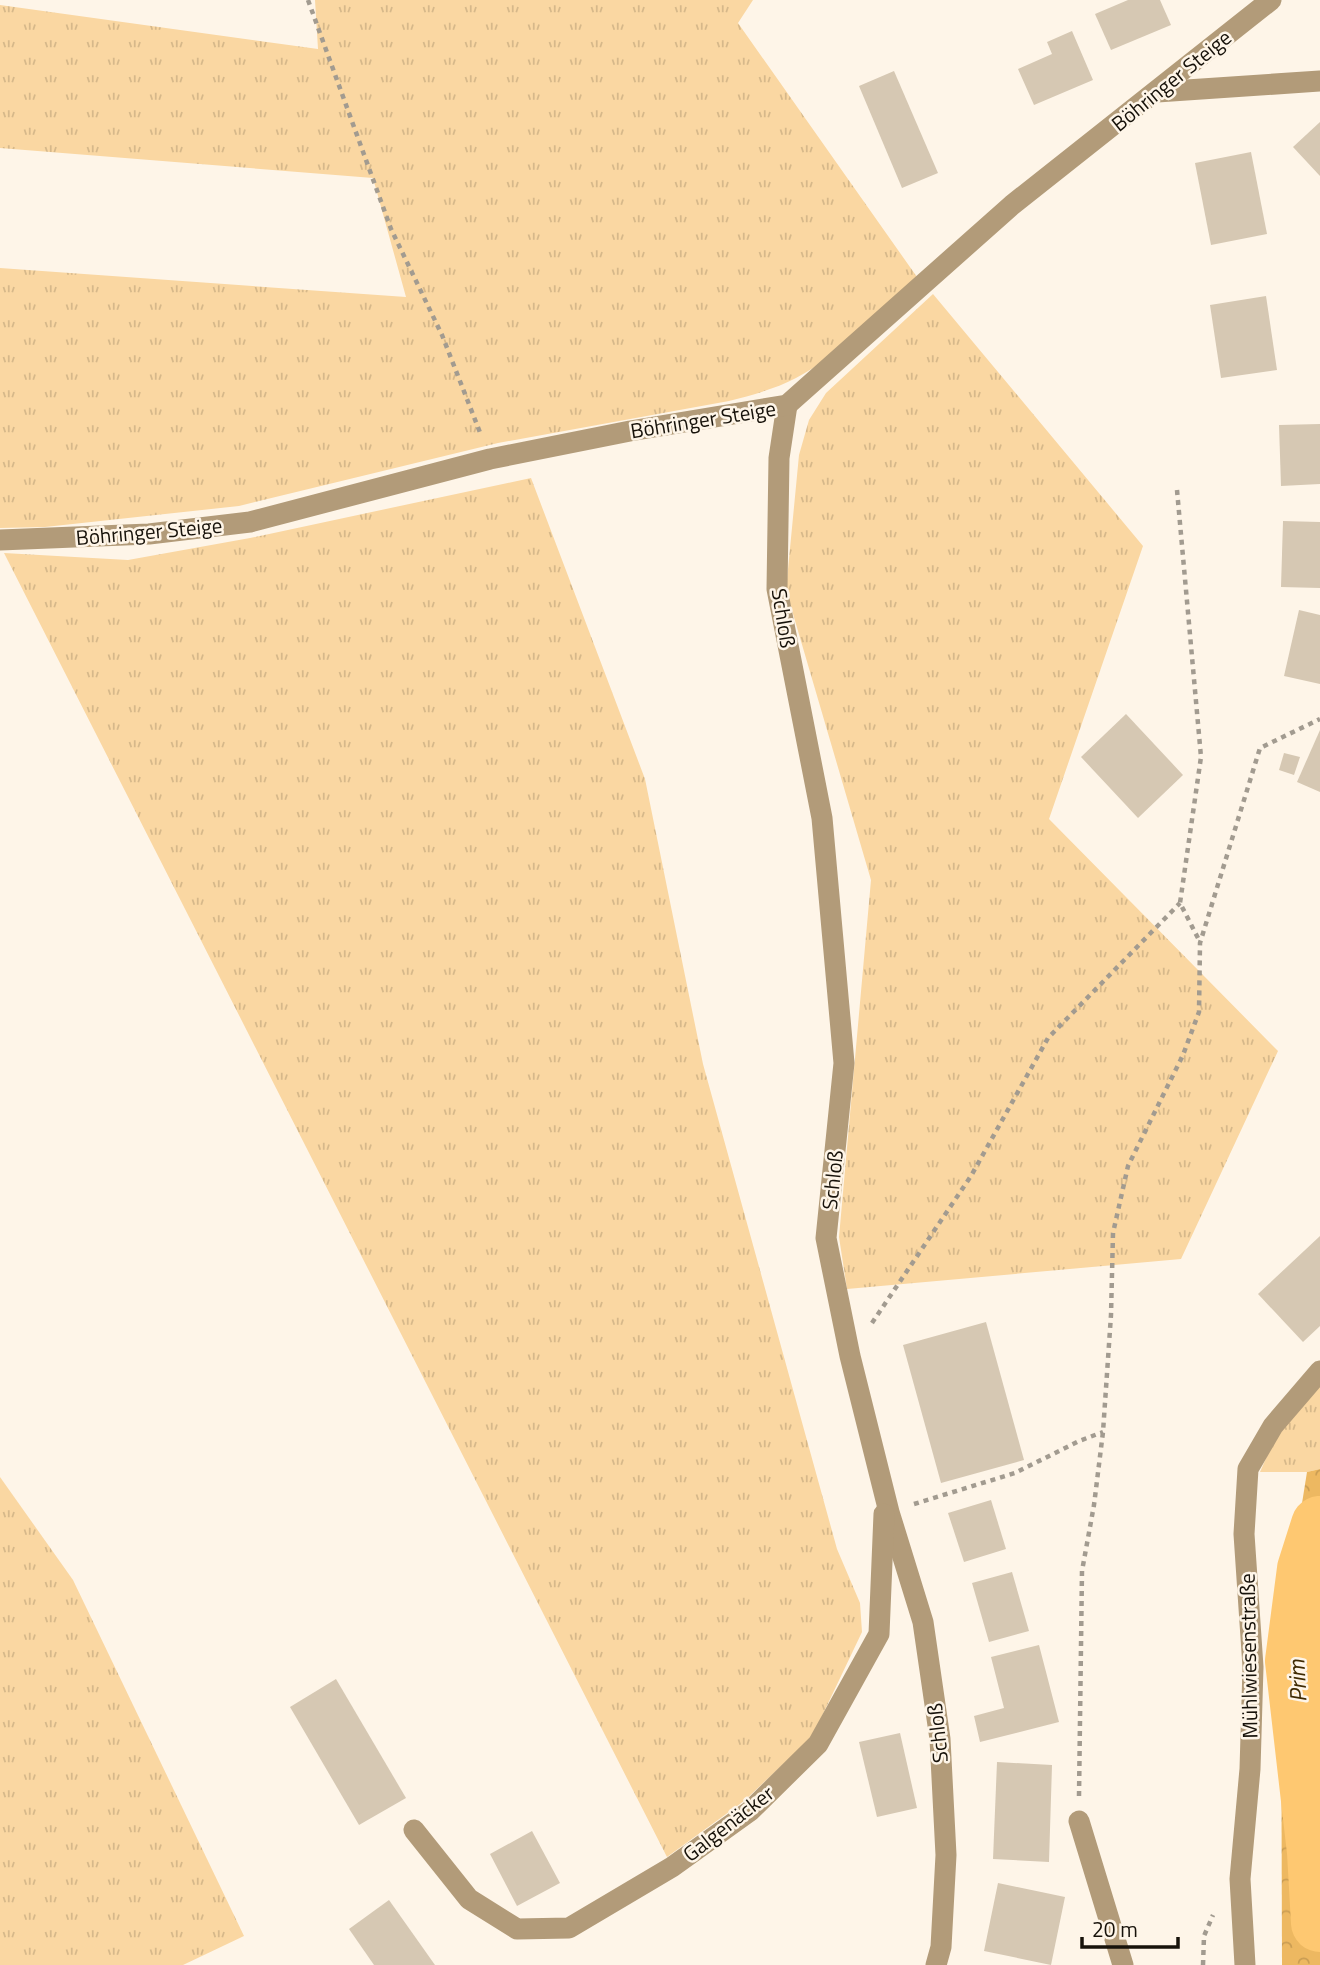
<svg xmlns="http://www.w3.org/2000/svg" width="1320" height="1965" font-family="'Titillium Web',sans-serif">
  <defs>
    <pattern id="grass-tufts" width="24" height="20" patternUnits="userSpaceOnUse" patternTransform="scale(1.75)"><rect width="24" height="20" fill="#fad7a2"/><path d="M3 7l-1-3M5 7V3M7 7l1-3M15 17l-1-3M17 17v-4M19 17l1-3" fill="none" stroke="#d6b88a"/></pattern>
    <pattern id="forest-crowns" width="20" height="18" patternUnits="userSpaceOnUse" patternTransform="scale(1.75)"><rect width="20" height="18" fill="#edb861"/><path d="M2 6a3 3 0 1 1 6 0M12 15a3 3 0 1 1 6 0" fill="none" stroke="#ca9d53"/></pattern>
  </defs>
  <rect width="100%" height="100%" fill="#fef5e8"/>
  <!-- grass -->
  <g fill="url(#grass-tufts)">
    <path d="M315,0h438l-15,23 179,254c-38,34 -75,77 -121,101 -21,11 -44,17 -67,23l-231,42 -259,63 -194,21 -45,1v-260l406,29 -33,-119 -373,-30v-143l318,44z"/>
    <path d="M933,294l210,252 -94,273 229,232 -97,208 -334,30 -8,-52 32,-357 -85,-290 13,-135 10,-35 17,-27z"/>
    <path d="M531,478l114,301 58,285 134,485 23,54 2,29 -50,105 -68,64 -77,56 -663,-1304 124,7 122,-22z"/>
    <path d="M1320,1386v83l-13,3h-47l18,-41z"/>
    <path d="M0,1477l73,103 171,356 -61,29h-183z"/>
  </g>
  <!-- forest -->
  <path fill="url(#forest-crowns)" d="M1320,1469v496h-38l-1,-330 26,-163z"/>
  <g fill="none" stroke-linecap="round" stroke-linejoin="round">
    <!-- river -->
    <path stroke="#fec871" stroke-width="58" d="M1320,1525l-14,44 -12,92 22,191 4,71"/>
  </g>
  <!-- building -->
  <g fill="#d6c8b3">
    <path d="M1128,0h32l11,25 -60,25 -16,-36z"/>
    <path d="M1072,31l21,49 -59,25 -16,-36 34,-15 -5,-12z"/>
    <path d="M894,71l44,102 -36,15 -43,-102z"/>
    <path d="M1320,122v54l-27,-29z"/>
    <path d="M1251,152l16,82 -56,11 -16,-82z"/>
    <path d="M1266,296l11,74 -56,8 -11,-73z"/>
    <path d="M1320,424v60l-39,2 -2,-61z"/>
    <path d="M1283,521l37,1v66l-39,-1z"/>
    <path d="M1299,610l21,5v69l-36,-8z"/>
    <path d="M1126,714l57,61 -45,43 -57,-61z"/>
    <path d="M1320,730v62l-23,-10z"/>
    <path d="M1284,753l16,4 -6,18 -15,-5z"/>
    <path d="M1320,1236v90l-17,16 -45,-48z"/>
    <path d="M986,1322l38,138 -83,23 -38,-138z"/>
    <path d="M991,1500l15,49 -42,13 -16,-49z"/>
    <path d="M1012,1572l17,59 -40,11 -17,-59z"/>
    <path d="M1039,1645l20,77 -79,20 -6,-26 30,-8 -13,-51z"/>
    <path d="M336,1679l70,119 -47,27 -69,-118z"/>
    <path d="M900,1733l17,75 -40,9 -18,-75z"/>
    <path d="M997,1762l55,3 -3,97 -56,-3z"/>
    <path d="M532,1831l28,52 -43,23 -27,-52z"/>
    <path d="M998,1883l67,14 -14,68 -67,-14z"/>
    <path d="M389,1900l46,65h-61l-25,-36z"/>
  </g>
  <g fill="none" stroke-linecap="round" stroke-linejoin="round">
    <!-- path -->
    <g stroke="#a29b90" stroke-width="4.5" stroke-dasharray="5 5" stroke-linecap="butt">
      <path d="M308,0l83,229 51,106 39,100"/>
      <path d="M1177,490l24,267 -21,146 20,39"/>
      <path d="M872,1323l99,-147 77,-138 132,-135"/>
      <path d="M914,1504l101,-31 64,-32 24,-9"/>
      <path d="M1079,1796l3,-225 12,-66 9,-73 8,-117 2,-82 15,-67 55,-111 16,-43 1,-69 60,-195 60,-29"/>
      <path d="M1203,1965l1,-29 9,-21"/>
    </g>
    <!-- minor -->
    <g stroke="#b29b79" stroke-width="21">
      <path d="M1157,92l163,-11"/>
      <path d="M787,405l-8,53 -2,131 45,229 22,245 -18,175 24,118 39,156 34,110 17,117 6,116 -5,92 -5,18"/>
      <path d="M0,540l149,-6 101,-12 240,-63 140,-28 157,-26 225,-200 259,-205"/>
      <path d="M1079,1821l44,144"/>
      <path d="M414,1830l55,69 48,30 52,-1 103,-61 78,-56 68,-67 61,-110 5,-120"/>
      <path d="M1245,1965l-5,-86 10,-110 3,-102 -9,-133 4,-65 25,-43 47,-55"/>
    </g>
  </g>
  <g text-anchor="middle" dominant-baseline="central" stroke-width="5" stroke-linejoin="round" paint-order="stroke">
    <!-- street labels -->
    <g font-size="21" fill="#17120a" stroke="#fef5e8">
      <text transform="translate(1171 80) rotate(-39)">Böhringer Steige</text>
      <text transform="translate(703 419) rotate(-9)">Böhringer Steige</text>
      <text transform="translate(149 531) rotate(-5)">Böhringer Steige</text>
      <text transform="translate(784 618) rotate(81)">Schloß</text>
      <text transform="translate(832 1180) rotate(-84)">Schloß</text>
      <text transform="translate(1248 1656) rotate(-91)">Mühlwiesenstraße</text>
      <text transform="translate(937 1733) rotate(-96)">Schloß</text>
      <text transform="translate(728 1823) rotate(-38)">Galgenäcker</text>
    </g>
    <!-- water labels -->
    <g font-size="23" font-style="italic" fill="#3f2a02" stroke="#fef5e8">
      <text transform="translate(1297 1681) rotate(-93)">Prim</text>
    </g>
  </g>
  <!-- scale -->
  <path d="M1082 1937v10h96v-10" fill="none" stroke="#17120a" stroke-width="3.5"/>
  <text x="1092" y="1937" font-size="21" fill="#17120a" stroke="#fef5e8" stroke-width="5" paint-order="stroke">20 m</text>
</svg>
